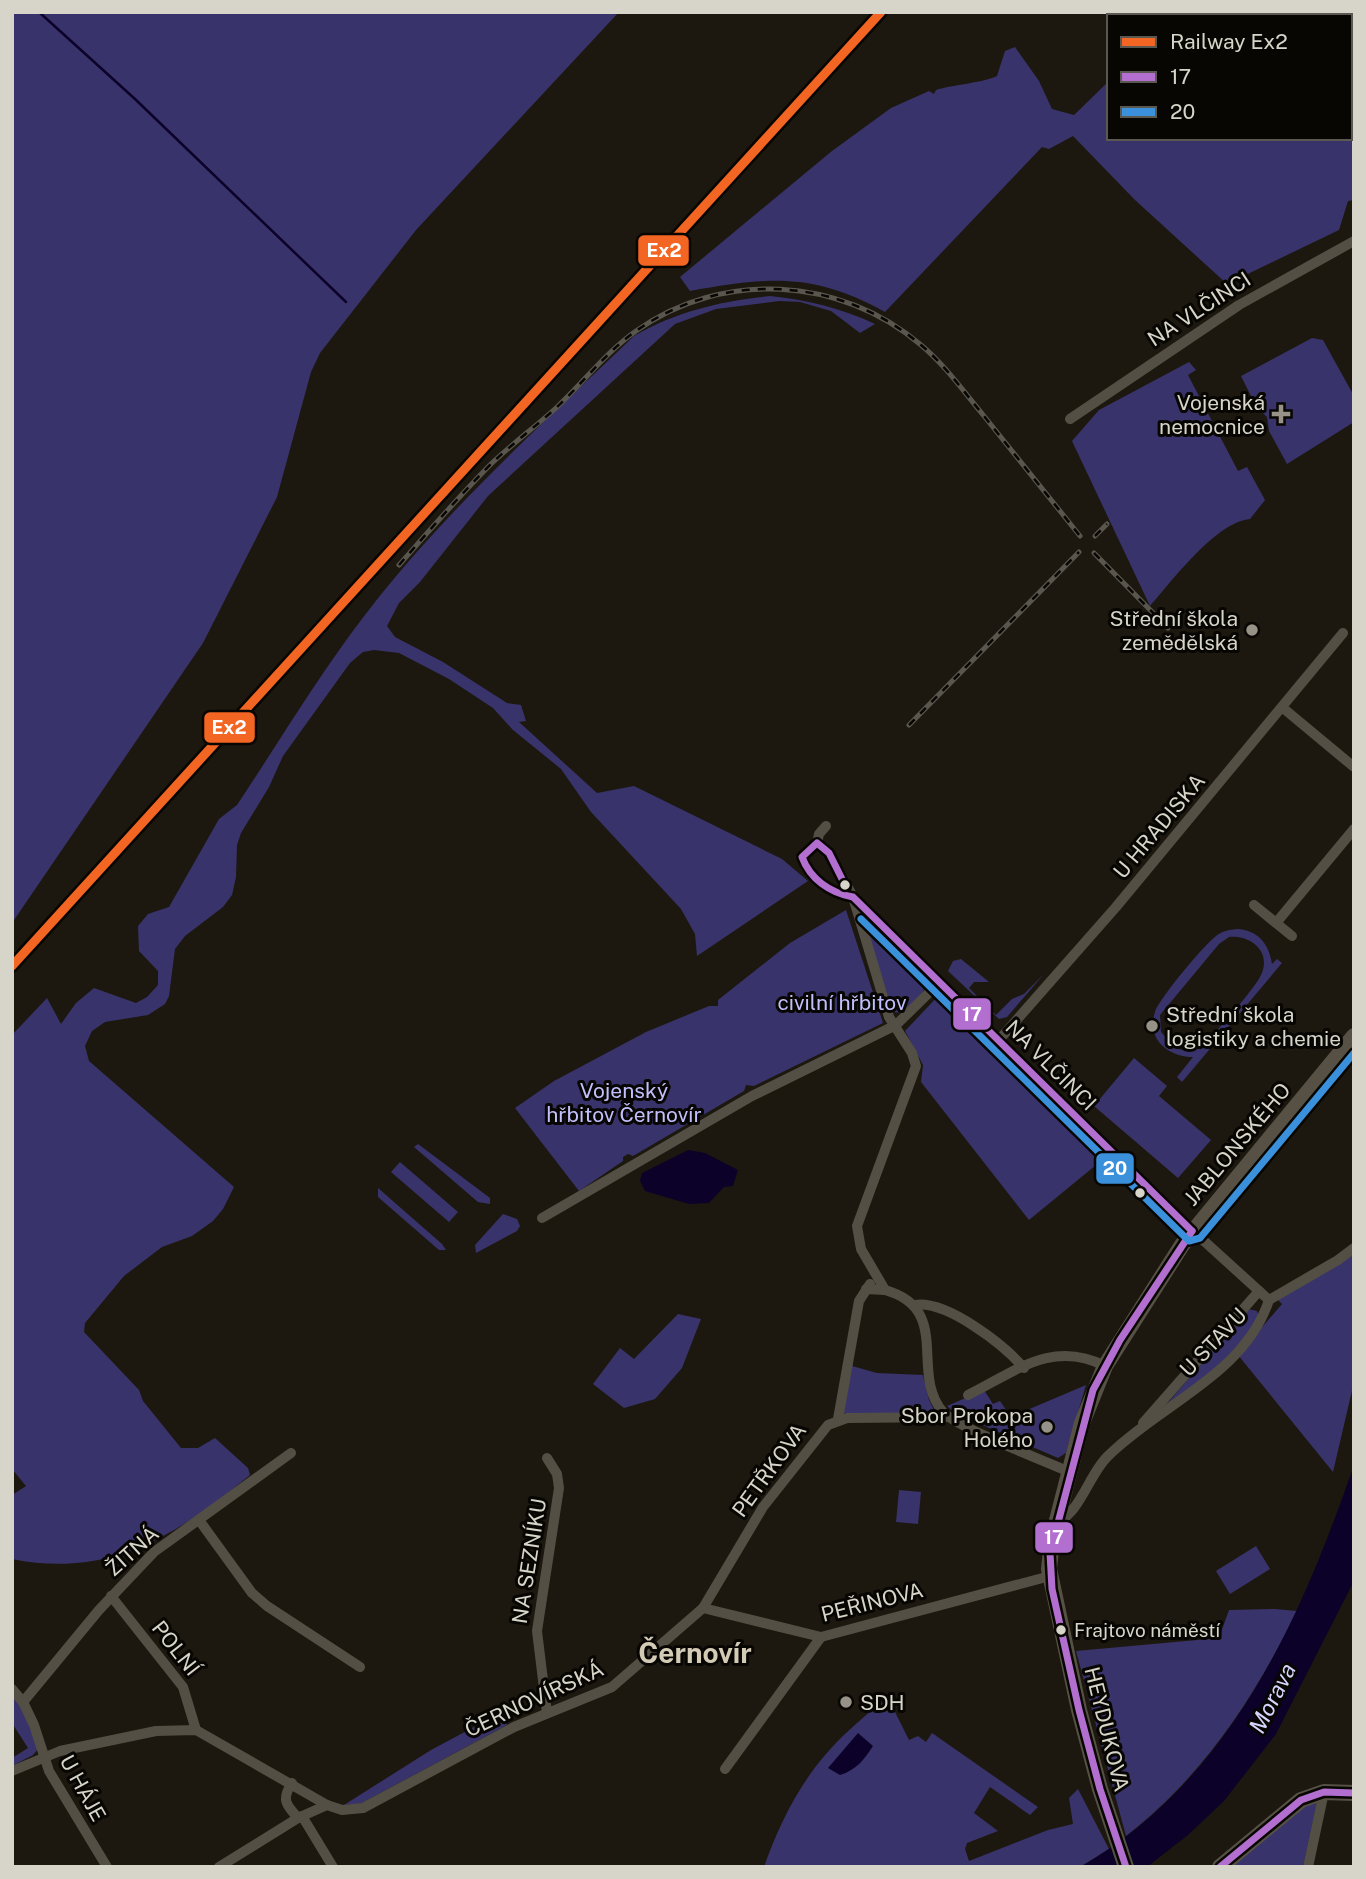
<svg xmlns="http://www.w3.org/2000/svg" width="1366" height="1879" font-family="'Public Sans',sans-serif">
  <rect width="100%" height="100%" fill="#1c180f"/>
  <!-- green -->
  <g fill="#39336b" fill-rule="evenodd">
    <path d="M12,12h607l-203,218 -96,123 -9,19 -34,125 -74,146 -191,280z"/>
    <path d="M1330,12h24v188l-6,1 -9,29 -112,54 -92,-84 -62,-64 -24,13 -7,-2 -157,165c-72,-40 -117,-35 -195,-21l-10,-14 152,-126 59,-43 38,-17 5,3 2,-4c16,-5 50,-8 61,-14l8,-25 10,-4 24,34 13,28 22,6 35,-34v57h241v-122h-23z"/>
    <path d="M770,296c38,4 71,12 105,28l-15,9 -29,-22 -31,-9 -21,-1 -63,8 -41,15 -187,172 -68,86 -21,21 -12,23 8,11 48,25 64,41 14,2 5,16 -7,1 78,71 37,-7 148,73 26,22 -111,75 -2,-22 -14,-25 -90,-97 -30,-43 -48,-39 -20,-22 -44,-29 -50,-26 -25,-3 -11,2 -13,11 -67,93 -14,31 -28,46 -4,12 -1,32 -4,18 -9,12 -38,29 -10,13 -6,47 -4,8 -17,11 -43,7 -13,9 -7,15 4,15 145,126 -11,22 -10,12 -21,15 -30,11 -38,29 -39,47 -1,9 55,58 4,11 38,47h17l17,-10 33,30 2,7c-72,59 -139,104 -238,84v-64l14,-9 -14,-17v-434l35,-37 14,26 15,-21 18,-15 42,15 11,-6 11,-12v-14l-19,-20 -1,-25 10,-12 21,-7 50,-88 18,-14c42,-63 81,-129 128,-190 78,-102 176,-190 269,-279 43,-25 87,-35 136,-40z"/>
    <path d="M1312,338l11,2 31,56v26l-67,42 -18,-33 -2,-14 -11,-11 -15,-30z"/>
    <path d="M1189,362l7,8 -8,5 50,96 9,-4 18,33 -15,19c-34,3 -78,62 -100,87l-78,-165 27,-31z"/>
    <path d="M846,910l37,113 -129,63 -8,-1 -2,6 -111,65 -5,-2 -5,3v4l-44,30 -64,-83 39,-27 92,-49 63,-26h9v-6l72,-57z"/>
    <path d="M861,915l65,66 -3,11 -21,21 -9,-1z"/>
    <path d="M1237,929c20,1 32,14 35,35l5,-5 5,4 -100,119 -5,-5 16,-20c-24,0 -47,-17 -38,-45 4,-13 49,-67 61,-76 6,-5 13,-6 21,-7zM1229,937c23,-2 44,16 31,40 -6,12 -50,64 -61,70 -9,5 -16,4 -25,0l-13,-15 -1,-17 59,-71z"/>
    <path d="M961,959l28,23h-15l-5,6 27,27 16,-16 12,-5 20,-20 -37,43 -8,2 -51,-48 5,-10z"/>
    <path d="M940,994l167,162 -78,64 -108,-138 2,-17 -18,-34z"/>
    <path d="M1134,1058l33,28 -8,10 52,44 -33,38 -84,-72z"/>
    <path d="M418,1144l72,54v6l-12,-2 -64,-55z"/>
    <path d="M400,1162l58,50 -9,10 -58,-50z"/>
    <path d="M378,1188l64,56 4,6h-7l-61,-53z"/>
    <path d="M503,1214l14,5 3,7 -3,5 -41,22 -1,-8z"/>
    <path d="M1354,1247v135l-21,90 -95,-117 44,-51 -5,-5z"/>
    <path d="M1248,1309l9,2 2,5 -4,11 -49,52 -45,32z"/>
    <path d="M678,1314l23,5 -19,49 -27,31 -31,9 -31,-24 27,-36 14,11z"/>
    <path d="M852,1366l25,7 46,2 6,25 6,12 -4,5 -88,-4z"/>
    <path d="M1086,1385l-20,68 -8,5 -103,-45 -8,-7 37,-16 9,14 7,-3 11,16z"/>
    <path d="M899,1490l22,2 -3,32 -22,-2z"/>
    <path d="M1256,1546l14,23 -40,25 -14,-23z"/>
    <path d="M1275,1609l22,2c-43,87 -93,164 -171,225l-50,-185 143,-13 10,-28z"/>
    <path d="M12,1693l9,10 17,46 -5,6 -21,11v-8l16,-10 -16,-25z"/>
    <path d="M885,1701l7,5 17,34 9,-4 8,6 6,-9 106,74 -8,8 -40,-28 -16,26 24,18 -31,12 -2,6 4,12 79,-31 25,-6 -4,-26 9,-9 31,60 -29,18h-316c14,-40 34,-81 62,-113 15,-18 34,-33 51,-49z"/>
    <path d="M502,1712l5,13 -147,79 -16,1 87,-55z"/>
    <path d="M1317,1802l-14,65h-77l73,-60z"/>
  </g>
  <!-- water -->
  <g fill="#0c0229">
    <path d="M688,1150l17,3 33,17 -5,16 -9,1 -15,16 -20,1 -44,-13 -5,-10 2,-8z"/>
    <path d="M1354,1465v116l-78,153 -52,67 -36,34 -41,32h-67c149,-85 220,-246 274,-402z"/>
    <path d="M858,1733l15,13c-9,14 -17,24 -33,29l-12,-7z"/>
  </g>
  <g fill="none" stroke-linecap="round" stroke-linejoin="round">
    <!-- stream -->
    <path stroke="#0c0229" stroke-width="2.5" d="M39,12l96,87 211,203"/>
    <!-- street -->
    <g stroke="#534f44" stroke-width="10">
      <path d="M1070,419l169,-114 115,-64"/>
      <path d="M1283,708l71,59"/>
      <path d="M817,843l2,-9 7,-8"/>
      <path d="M853,897c-20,-2 -46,-20 -51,-40l15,-14 12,10 24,44 307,304 109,99"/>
      <path d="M853,897l36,120 23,36 4,13 -59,160 4,23 24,41 -19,-1"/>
      <path d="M1254,905l38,31"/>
      <path d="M1276,923l78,-94"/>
      <path d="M999,1040l117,-133 227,-274"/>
      <path d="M542,1218l210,-122 144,-71 44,-43"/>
      <path d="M885,1290c68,19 24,83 58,122 13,15 102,49 126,60"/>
      <path d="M1269,1300l69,-40 16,-12"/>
      <path d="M915,1305c32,-5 89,40 109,63"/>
      <path d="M968,1395c47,-23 84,-56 137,-29"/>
      <path d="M838,1419l21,-118 11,-17"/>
      <path d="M1143,1423l116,-132"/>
      <path d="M547,1458l10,16 2,14 -22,143 10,82"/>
      <path d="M199,1520l53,73 15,13 93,61"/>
      <path d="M1056,1523c25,-11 33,-49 52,-67 53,-52 137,-82 161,-156"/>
      <path d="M111,1596l72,91 13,43"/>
      <path d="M703,1608l118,29 229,-61"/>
      <path d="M12,1689l11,13 11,23 15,46 58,96"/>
      <path d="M23,1702l76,-92 55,-58 137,-99"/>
      <path d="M725,1769l96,-132"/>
      <path d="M12,1771l48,-20 96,-20 40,-1 131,75 15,5 21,-2 151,-81 98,-40 91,-79 60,-101 65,-82 19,-7 101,-1"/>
      <path d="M292,1783c-11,16 -6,22 6,35"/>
      <path d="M302,1816l31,51"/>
      <path d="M219,1867l79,-49 29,-13"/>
      <path d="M1308,1867l16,-75"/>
    </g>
    <!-- secondary -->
    <g stroke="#565144" stroke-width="16">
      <path d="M1126,1867l-26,-78 -21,-79 -30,-141 3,-29 30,-117 23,-57 77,-121 172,-209"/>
      <path d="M1220,1867l81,-67 23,-8 30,1"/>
    </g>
    <defs>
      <g id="rail">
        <path d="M1095,536l12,-12"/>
        <path d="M1094,553l74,75"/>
        <path d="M399,565c30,-34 60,-69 93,-102 20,-19 43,-36 64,-55 27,-25 50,-56 80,-77 86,-61 204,-55 285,14 24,20 43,47 63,71 32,40 64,80 96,120"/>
        <path d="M909,725l170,-173"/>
      </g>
    </defs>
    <!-- rail casing -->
    <use href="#rail" stroke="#59564e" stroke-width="5"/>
    <!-- rail -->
    <use href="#rail" stroke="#080602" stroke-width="2.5" stroke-dasharray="8" stroke-linecap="butt"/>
    <defs>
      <g id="bus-1">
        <path d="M846,887l-17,-34 -12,-10 -15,14c8,22 28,36 51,40l339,334"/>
        <path d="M1126,1867l-26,-78 -21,-79 -27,-121 -2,-36 43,-163 27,-50 72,-109"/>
        <path d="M1220,1867l81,-67 23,-8 30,1"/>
      </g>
      <path id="bus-2" d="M861,919l328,322 11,-3 154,-185"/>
    </defs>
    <!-- bus-1 casing -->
    <use href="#bus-1" stroke="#080602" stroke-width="12"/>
    <!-- bus-2 casing -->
    <use href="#bus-2" stroke="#080602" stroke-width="12"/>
    <!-- bus-1 -->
    <use href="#bus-1" stroke="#b36fd0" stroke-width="7"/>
    <!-- bus-2 -->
    <use href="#bus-2" stroke="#3a90db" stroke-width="7"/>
    <defs>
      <path id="rail-1" d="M12,966l869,-954"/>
    </defs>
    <!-- rail-1 casing -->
    <use href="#rail-1" stroke="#080602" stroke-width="14"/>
    <!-- rail-1 -->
    <use href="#rail-1" stroke="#f26522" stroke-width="9"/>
  </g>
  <!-- markers -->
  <g fill="#969288" stroke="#080602" stroke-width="2.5">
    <path d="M1277.5 403.5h7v7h7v7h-7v7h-7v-7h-7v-7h7z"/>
    <circle cx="1252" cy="630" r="7"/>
    <circle cx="1152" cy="1026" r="7"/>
    <circle cx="1047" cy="1427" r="7"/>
    <circle cx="846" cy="1702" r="7"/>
  </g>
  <g fill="#d7d4c9" stroke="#080602" stroke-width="2.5">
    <circle cx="845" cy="885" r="6"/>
    <circle cx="1140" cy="1193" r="6"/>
    <circle cx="1061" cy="1630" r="6"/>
  </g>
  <g text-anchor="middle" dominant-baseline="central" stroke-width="6" stroke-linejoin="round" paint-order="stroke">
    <!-- bus labels -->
    <g font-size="19" fill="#d7d4c9" stroke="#080602" text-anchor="start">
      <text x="1074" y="1630">Frajtovo náměstí</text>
    </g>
    <!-- street labels -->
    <g font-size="21" fill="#d7d4c9" stroke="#080602">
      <text transform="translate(1199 309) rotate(-33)">NA VLČINCI</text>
      <text transform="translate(1159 826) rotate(-50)">U HRADISKA</text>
      <text transform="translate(1051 1065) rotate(45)">NA VLČINCI</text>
      <text transform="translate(1237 1144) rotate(-50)">JABLONSKÉHO</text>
      <text transform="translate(1213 1342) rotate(-46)">U STAVU</text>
      <text transform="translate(769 1470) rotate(-54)">PETŘKOVA</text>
      <text transform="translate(132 1551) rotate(-42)">ŽITNÁ</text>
      <text transform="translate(529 1561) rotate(-81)">NA SEZNÍKU</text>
      <text transform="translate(872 1602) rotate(-14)">PEŘINOVA</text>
      <text transform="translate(176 1648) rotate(52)">POLNÍ</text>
      <text transform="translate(534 1699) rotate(-25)">ČERNOVÍRSKÁ</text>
      <text transform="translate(1107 1729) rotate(76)">HEYDUKOVA</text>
      <text transform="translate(83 1788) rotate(61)">U HÁJE</text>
    </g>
    <!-- poi labels -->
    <g font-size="21" fill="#d7d4c9" stroke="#080602" text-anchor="end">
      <text x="1265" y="402">Vojenská<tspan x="1265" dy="24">nemocnice</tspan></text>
      <text x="1238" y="618">Střední škola<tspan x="1238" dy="24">zemědělská</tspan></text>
      <text x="1166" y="1014" text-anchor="start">Střední škola<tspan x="1166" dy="24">logistiky a chemie</tspan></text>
      <text x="1033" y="1415">Sbor Prokopa<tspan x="1033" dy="24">Holého</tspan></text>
      <text x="860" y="1702" text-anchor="start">SDH</text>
    </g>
    <!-- park labels -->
    <g font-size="21" fill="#c1c0fd" stroke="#080602">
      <text x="842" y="1002">civilní hřbitov</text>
      <text x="624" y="1090">Vojenský<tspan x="624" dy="24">hřbitov Černovír</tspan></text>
    </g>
    <!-- water labels -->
    <g font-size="23" font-style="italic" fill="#d4d4fd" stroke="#080602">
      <text transform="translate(1272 1698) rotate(-63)">Morava</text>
    </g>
    <!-- district labels -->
    <g font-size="28" font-weight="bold" fill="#d3cbb6" stroke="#080602">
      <text x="695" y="1652">Černovír</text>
    </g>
  </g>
  <g stroke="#080602" stroke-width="2.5">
    <rect x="637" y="234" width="53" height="33" rx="7" fill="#f26522"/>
    <rect x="203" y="711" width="53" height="33" rx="7" fill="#f26522"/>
    <rect x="952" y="997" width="40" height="34" rx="7" fill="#b36fd0"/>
    <rect x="1095" y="1152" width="40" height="33" rx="7" fill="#3a90db"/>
    <rect x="1034" y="1521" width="40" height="33" rx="7" fill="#b36fd0"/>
  </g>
  <g font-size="19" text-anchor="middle" font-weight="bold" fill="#fff">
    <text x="664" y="257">Ex2</text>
    <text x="229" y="734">Ex2</text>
    <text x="972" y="1021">17</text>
    <text x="1115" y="1175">20</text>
    <text x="1054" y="1544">17</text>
  </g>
  <!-- border -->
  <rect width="1366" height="1879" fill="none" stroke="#d7d4c9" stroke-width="28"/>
  <!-- legend -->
  <rect x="1107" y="14" width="245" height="126" fill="#080602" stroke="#5b5852" stroke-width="2"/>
  <rect x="1121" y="37" width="35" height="10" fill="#f26522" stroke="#5b5852" stroke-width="2"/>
  <text x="1170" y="49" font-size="21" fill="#d7d4c9">Railway Ex2</text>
  <rect x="1121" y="72" width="35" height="10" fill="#b36fd0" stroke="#5b5852" stroke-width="2"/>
  <text x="1170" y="84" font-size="21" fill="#d7d4c9">17</text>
  <rect x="1121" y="107" width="35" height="10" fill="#3a90db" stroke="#5b5852" stroke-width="2"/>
  <text x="1170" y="119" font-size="21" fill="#d7d4c9">20</text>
</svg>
